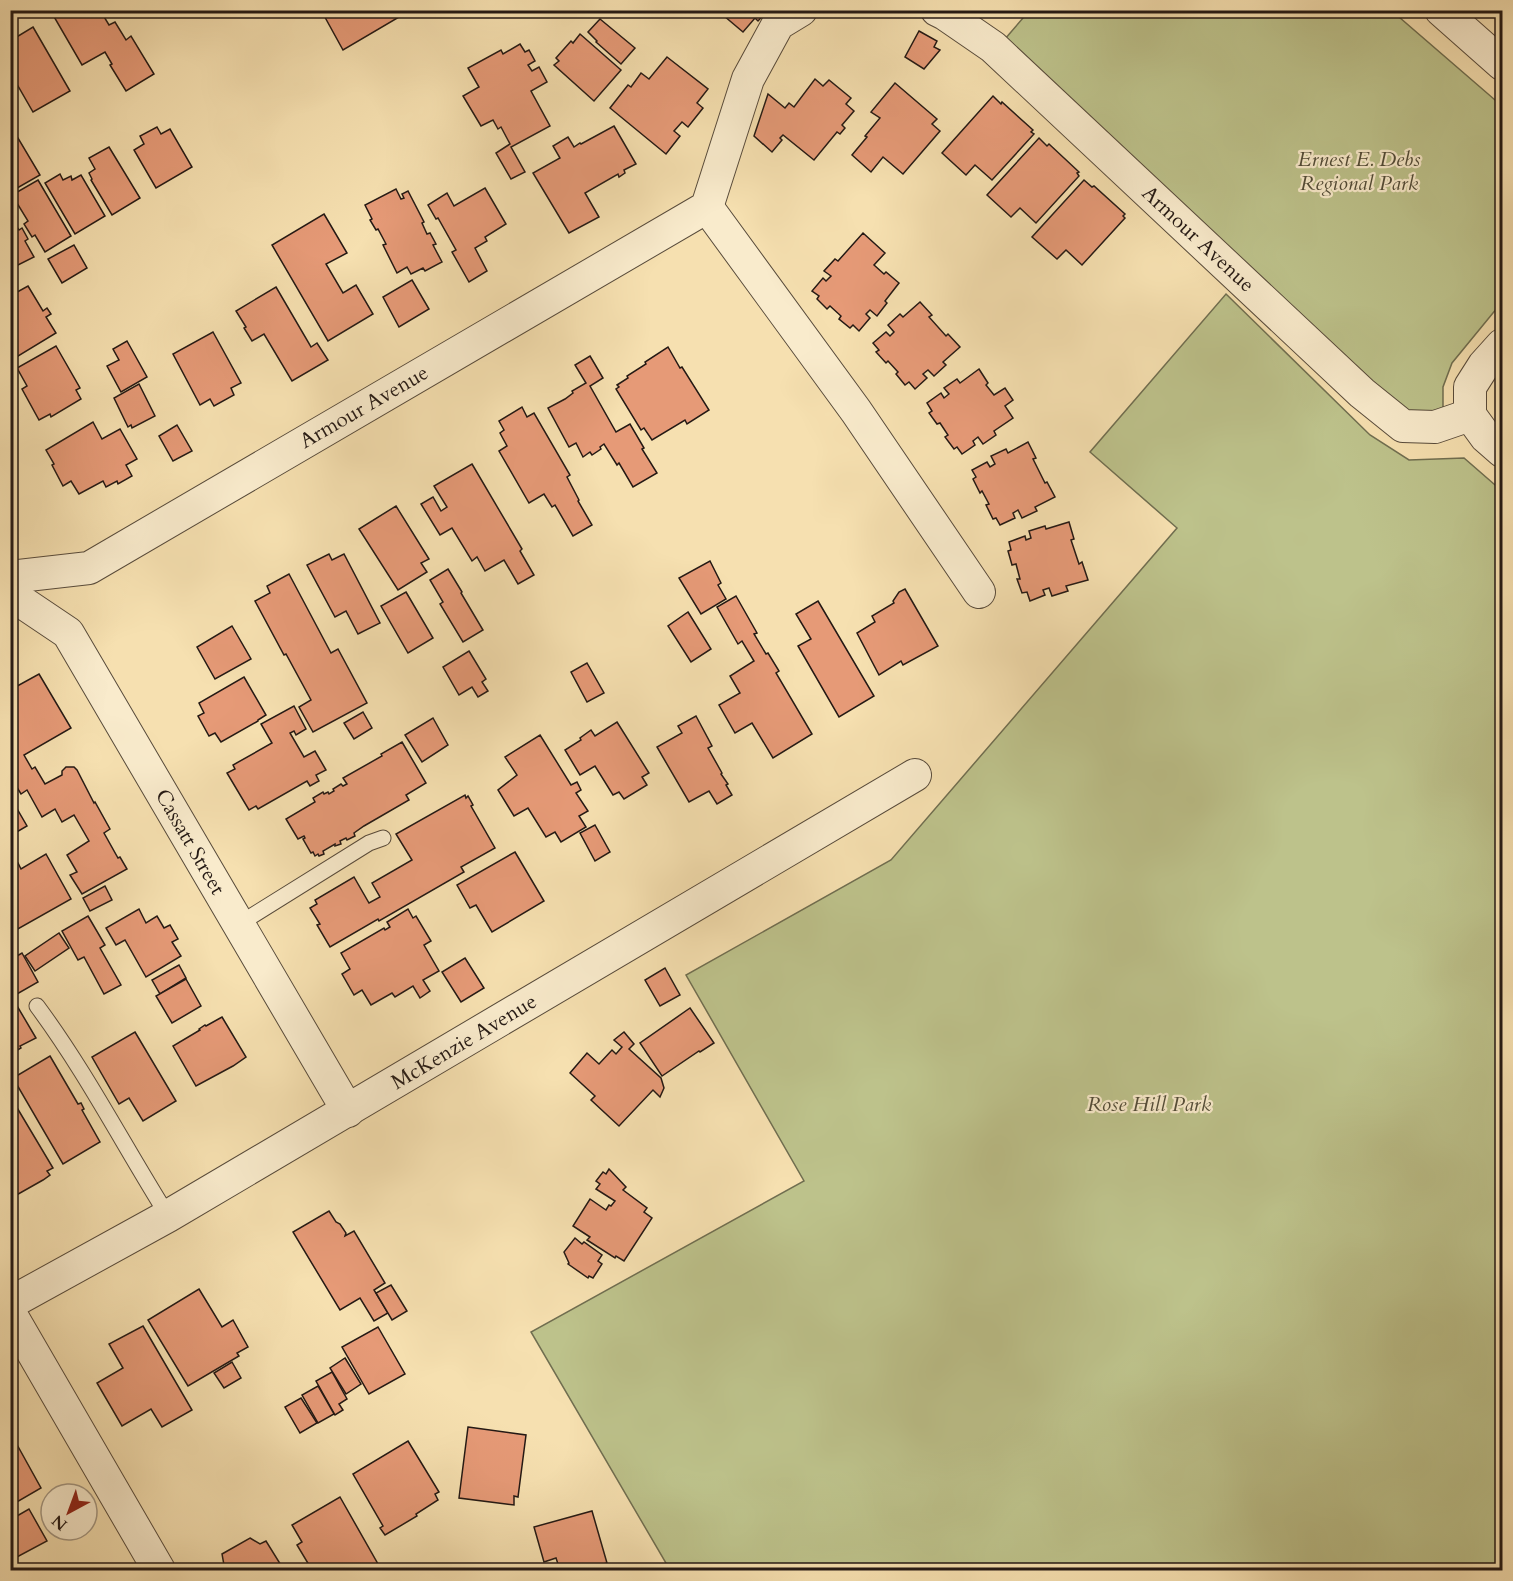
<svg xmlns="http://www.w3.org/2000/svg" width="1513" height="1581" font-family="Cardo,serif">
  <rect width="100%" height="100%" fill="#f6e0b0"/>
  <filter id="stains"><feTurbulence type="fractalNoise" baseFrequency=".00333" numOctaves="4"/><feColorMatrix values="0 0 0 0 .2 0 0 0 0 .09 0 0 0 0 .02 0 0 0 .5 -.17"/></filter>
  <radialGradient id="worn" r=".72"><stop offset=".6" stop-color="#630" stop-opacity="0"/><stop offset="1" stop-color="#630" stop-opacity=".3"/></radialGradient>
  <!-- green -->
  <g fill="#bdc28b" stroke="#706e50" stroke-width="1.5">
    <path d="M1029,11h363l110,95v196l-50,61 -9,24v20l-7,8 -14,3 -25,-14 -392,-365z"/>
    <path d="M1226,294l144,141 39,25 55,-2 38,33v1079h-832l-139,-238 273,-151 -118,-206 205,-115 286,-332 -87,-76z"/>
  </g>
  <!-- building -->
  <g fill="#e69a77" stroke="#241914" stroke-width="1.5">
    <path d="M61,10h39l9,15 6,-3 11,18 5,-4 23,38 -28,17 -16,-26 2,-1 -7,-12 -23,13 -29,-50z"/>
    <path d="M321,10h90l-68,40z"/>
    <path d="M717,10h50v1l-9,10 -3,-3 -12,14z"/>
    <path d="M600,19l35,29 -14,16 -25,-22 1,-1 -9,-9z"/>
    <path d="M33,27l37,64 -37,21 -23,-40v-31z"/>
    <path d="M919,31l18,10 -3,6 6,3 -16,19 -19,-12z"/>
    <path d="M580,34l41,36 -27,31 -40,-36 5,-4 -3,-3 15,-17 2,2z"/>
    <path d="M520,44l5,8 4,-2 6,11 -7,4 4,6 7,-4 8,15 -16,9 19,35 -39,21 14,25 -14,7 -15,-26 14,-9 -9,-17 -3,2 -5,-9 -12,6 -18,-30 16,-9 -11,-19 33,-18 2,4z"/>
    <path d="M667,57l41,32 -11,14 6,5 -15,19 -6,-5 -8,9 6,5 -14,18 -56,-46 18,-23 3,2 10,-14 8,6z"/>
    <path d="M815,79l8,7 6,-6 22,18 -5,6 8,7 -12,14 3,3 -5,6 -3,-2 -23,28 -31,-25 -3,3 2,2 -10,12 -18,-16 14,-42 17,14 4,-5 5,4z"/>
    <path d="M895,83l42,36 -5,5 8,7 -37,43 -20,-17 -12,15 -19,-17 15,-18 -2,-1 15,-18 -9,-6z"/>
    <path d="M993,96l8,8 1,-2 31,28 -2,2 3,2 -42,46 -17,-15 -9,10 -24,-22z"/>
    <path d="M614,126l22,38 -12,6 1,3 -6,4 -1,-3 -33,19 14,24 -30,16 -36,-60 27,-15 -7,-12 15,-9 6,10 6,-4 1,1z"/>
    <path d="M157,127l4,7 9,-5 22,38 -36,21 -22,-38 10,-6 -4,-8z"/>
    <path d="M10,133l5,7 3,-2 22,37 -28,16h-2z"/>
    <path d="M1039,138l8,8 2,-2 30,28 -2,1 2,3 -43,47 -16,-15 -9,9 -24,-22z"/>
    <path d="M109,147l31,51 -28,17 -21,-35 1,-1 -3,-6 6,-4 -6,-11z"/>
    <path d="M60,174l3,6 8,-4 1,4 9,-5 24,41 -30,18 -30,-51z"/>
    <path d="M38,180l33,56 -26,16 -10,-17 -3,2 -8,-13 4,-3 -16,-26z"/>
    <path d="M1084,180l8,7 2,-1 31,28 -2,2 2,2 -43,47 -16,-15 -9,9 -25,-22z"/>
    <path d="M485,188l21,36 -21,13 2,4 -12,7 12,23 -18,11 -17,-30 4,-2 -18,-32 -2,1 -8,-14 19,-12 7,13z"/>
    <path d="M396,189l5,10 3,-1 -2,-4 6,-3 16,31 -2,1 5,11 3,-1 6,11 -3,1 9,17 -17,9 -2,-3 -12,6 -4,-7 -10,6 -14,-28 3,-1 -8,-15 -2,1 -6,-10 2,-1 -7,-14z"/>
    <path d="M324,214l23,39 -21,11 17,29 13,-8 17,29 -45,27 -56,-96z"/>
    <path d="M10,217l9,13 3,-2 6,11 -3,2 9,16 -24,12z"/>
    <path d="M863,233l22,20 -11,12 10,9 2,-2 13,11 -14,18 2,2 -10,13 -7,-6 -4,4 4,4 -11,13 -6,-6 -3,3 -11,-9 2,-3 -11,-10 -3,3 -10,-10 2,-3 -7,-5 11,-13 3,3 5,-5 -7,-5 11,-12 3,2z"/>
    <path d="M74,245l13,23 -25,15 -14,-24z"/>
    <path d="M412,280l17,29 -30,18 -16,-30z"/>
    <path d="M28,286l15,25 4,-3 4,6 -5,3 10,16 -46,28v-65z"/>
    <path d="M276,287l35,60 6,-4 11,17 -36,21 -28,-47 -12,7 -8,-13 2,-1 -10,-16z"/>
    <path d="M920,302l12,13 -3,2 17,19 2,-2 12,13 -17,15 3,3 -12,11 -6,-6 -5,4 4,4 -12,11 -6,-7 -4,3 -9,-11 2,-2 -10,-11 -2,2 -10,-11 3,-2 -6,-7 13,-11 4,4 4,-4 -6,-7 12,-11 3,3z"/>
    <path d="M213,332l28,51 -10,5 3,7 -20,11 -4,-7 -10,6 -27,-51z"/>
    <path d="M127,341l20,36 -26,15 -14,-26 12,-6 -6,-11z"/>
    <path d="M56,346l24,42 -4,2 5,9 -30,18 -1,-3 -11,6 -17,-31 5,-3 -10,-18z"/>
    <path d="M668,347l12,21 2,-1 27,43 -22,14 -2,-4 -33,20 -8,-12 -3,2 -25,-41 3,-2 -2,-2 11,-7 -1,-2 19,-12 -1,-2z"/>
    <path d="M590,356l13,22 -13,8 26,46 14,-8 14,24 -2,1 15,24 -24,14 -14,-24 -2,2 -13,-21 -4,3 1,2 -9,6 -2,-3 -7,5 -7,-14 -7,4 -21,-39 17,-9 8,-6 -1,-2 14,-8 -11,-18z"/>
    <path d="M979,369l9,14 -2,2 8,10 11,-7 8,12 -8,6 8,12 -19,13 2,4 -13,9 -5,-7 -5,4 2,4 -13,9 -5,-7 -3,2 -9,-12 3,-2 -8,-12 -3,1 -8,-11 3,-2 -5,-8 14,-10 3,5 5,-4 -5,-6 13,-9 3,4z"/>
    <path d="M139,384l16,32 -23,12 -1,-3 -3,2 -14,-29z"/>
    <path d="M522,407l5,10 7,-4 36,62 -3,2 12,23 -1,1 14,24 -19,11 -18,-31 -3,2 -8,-13 -15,9 -30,-52 8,-5 -7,-13 4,-3 -5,-9z"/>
    <path d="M93,422l9,17 18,-10 17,30 -11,6 6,11 -14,8 -1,-3 -11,6 -3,-6 -24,13 -8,-13 -8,5 -11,-21 2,-1 -8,-14z"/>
    <path d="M177,425l15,26 -19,10 -14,-25z"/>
    <path d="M1028,442l8,16 -3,1 12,24 2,-1 8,15 -20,10 2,4 -15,7 -4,-8 -5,3 2,5 -15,7 -4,-7 -3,1 -7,-14 3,-1 -7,-13 -2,2 -7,-14 3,-2 -4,-7 15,-8 3,5 5,-3 -4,-8 15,-7 2,4z"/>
    <path d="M472,464l50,85 -2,2 14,24 -16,9 -14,-24 -19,11 -8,-14 -5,4 -20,-33 -12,7 -19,-31 12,-7 8,14 6,-4 -13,-21z"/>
    <path d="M396,506l33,53 -8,4 6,9 -29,18 -39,-61z"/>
    <path d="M1069,522l5,17 -3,1 8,24 3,-2 6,18 -22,6 2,5 -16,5 -3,-8 -6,2 2,5 -15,6 -3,-9 -5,1 -5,-14h3l-4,-15 -4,1 -4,-14 3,-1 -2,-8 16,-6 1,4 5,-2 -2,-7 16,-5 1,3z"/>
    <path d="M329,554l3,6 12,-6 36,69 -22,11 -12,-23 -11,6 -28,-52z"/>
    <path d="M710,561l11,22 -3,2 8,14 -25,15 -22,-36z"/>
    <path d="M448,569l14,23 -1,1 22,37 -20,12 -23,-38 3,-2 -13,-22z"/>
    <path d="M289,574l42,79 7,-4 29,54 -54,29 -14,-25 12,-7 -25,-46 -2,1 -29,-54 15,-8 -3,-7z"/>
    <path d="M905,589l33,57 -35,19 -2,-4 -22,14 -22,-42 18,-11 -3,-6 22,-13 -1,-2 6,-9z"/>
    <path d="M406,592l27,46 -25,15 -27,-47z"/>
    <path d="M736,596l21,37 -3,1 12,20 2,-1 11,18 -3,2 36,61 -39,24 -21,-35 -17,10 -16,-28 21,-12 -10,-17 24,-15 -12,-20 -4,3 -21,-37z"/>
    <path d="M818,601l56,95 -35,21 -41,-71 13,-7 -15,-25z"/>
    <path d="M688,612l23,37 -20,13 -23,-36z"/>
    <path d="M232,626l19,33 -36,20 -18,-32z"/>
    <path d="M469,651l17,28 -4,3 6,9 -10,6 -6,-10 -13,8 -16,-28z"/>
    <path d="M587,663l17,30 -17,9 -16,-30z"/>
    <path d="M39,674l32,54 -47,27 8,14 3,-2 10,17 17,-9v-4l4,-4h8l3,3 17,33 1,-1 15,27 -6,4 14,25 2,-1 7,12 -45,25 -12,-19 7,-3 -10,-17 22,-14 -15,-26 -12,7 -7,-13 -13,8 -15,-27 -6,4 -11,-18v-86z"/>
    <path d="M244,677l22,38 -8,5v1l-37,21 -6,-9 -6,3 -11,-20 6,-3 -5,-10z"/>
    <path d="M294,706l12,23 -10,6 -2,-4 -4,2 14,24 11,-6 11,19 -10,5 3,6 -9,5 -3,-5 -49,28 -2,-3 -7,4 -22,-37 8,-4 -2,-4 39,-22 -11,-19z"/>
    <path d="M363,712l9,16 -18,11 -10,-16z"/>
    <path d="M696,716l16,30 -4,2 14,25 -1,1 7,10 -2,1 6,10 -15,9 -8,-13 -20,11 -32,-55 25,-14 -4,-7z"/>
    <path d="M433,718l15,27 -26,17 -17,-27z"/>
    <path d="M617,722l32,51 -7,4 5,8 -23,14 -5,-7 -6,3 -18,-29 -15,9 -15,-25 16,-10 -1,-2 11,-8 4,6z"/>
    <path d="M540,735l31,50 6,-3 4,8 -5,3 12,18 -9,5 7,11 -25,15 -6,-10 -9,5 -18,-29 -14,8 -16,-26 19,-15 -12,-18z"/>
    <path d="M402,742l24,41 -20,12 3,5 -45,26 -10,7 1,3 -8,4 -1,-2 -6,3 1,3 -6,2v-2l-12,7 1,3 -5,2 -1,-2 -3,2 -2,-4 -2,1 -8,-14 2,-1 -1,-2 -6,3 -12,-20 29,-17 -2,-4 10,-6 1,2 4,-2 1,2 5,-3 -1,-2 8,-5 2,2 4,-2 -4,-6 39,-22 -1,-2z"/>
    <path d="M10,791l5,7 -3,2 15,26 -17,10z"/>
    <path d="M465,795l1,3 2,-2 5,9 -2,1 24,42 -34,19 3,5 -85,49 -1,-2 -48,28 -13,-22 3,-1 -10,-16 7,-4 -2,-4 39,-23 15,26 11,-6 -8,-14 40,-23 -16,-26z"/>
    <path d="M595,825l15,27 -15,9 -15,-28z"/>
    <path d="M515,852l29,49 -52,31 -16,-27 -6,3 -13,-23z"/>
    <path d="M46,854l25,45 -55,31 -6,-10v-53l8,-4 3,6z"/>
    <path d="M105,886l7,14 -22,11 -7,-13z"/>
    <path d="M139,909l7,14 11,-7 7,12 6,-3 8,14 -6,3 9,14 -35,21 -21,-37 -9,5 -10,-17z"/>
    <path d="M408,909l5,9 3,-2 15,25 -7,4 15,26 -16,9 7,11 -10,7 -7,-12 -18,11 -3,-4 -21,12 -9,-15 -8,5 -12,-21 8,-5 -9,-16 43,-25 1,2 5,-3 -3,-5z"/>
    <path d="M88,916l17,29 -5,3 21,37 -17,9 -20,-37 -6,3 -16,-29z"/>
    <path d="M59,933l10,15 -34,23 -10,-15z"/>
    <path d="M22,953l16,29 -21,12 -7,-11v-23z"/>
    <path d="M465,958l19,30 -23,14 -19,-30z"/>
    <path d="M179,965l7,13 -26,16 -8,-14z"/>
    <path d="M665,968l15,27 -20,11 -15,-26z"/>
    <path d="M186,979l15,27 -29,17 -16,-27z"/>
    <path d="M10,994l26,44 -16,8 1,2 -5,3 -1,-2 -5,2z"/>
    <path d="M690,1008l24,35 -14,9 -1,-1 -37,25 -22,-33z"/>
    <path d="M222,1017l24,40 -13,9 -37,20 -23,-40 27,-16 -1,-1 6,-4 1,1z"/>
    <path d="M135,1032l41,69 -33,20 -14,-23 -10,6 -27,-47z"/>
    <path d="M624,1032l10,12 -5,5 32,29 3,10 -4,9 -7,-7 -34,36 -28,-26 4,-4 -25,-23 17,-20 12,11 13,-14 4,4 6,-7 -8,-7z"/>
    <path d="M50,1056l28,48 3,-1 3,6 -2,1 18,32 -37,22 -50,-86z"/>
    <path d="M16,1106l37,62 -6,3 3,4 -7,5 -30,17 -3,-4v-84z"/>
    <path d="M609,1169l17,18 -3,3 24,18 -3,4 8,6 -28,43 -8,-5 -1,2 -28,-18 3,-3 -17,-11 17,-27 16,11 3,-5 2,1 4,-5 -19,-12 4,-5 -4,-3 7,-9 3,2z"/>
    <path d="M329,1211l7,11 4,2 6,9 -1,3 9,-5 31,52 -11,7 14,23 -14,8 -14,-23 -20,12 -47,-78z"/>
    <path d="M575,1238l7,6 2,-2 18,13 -4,6 4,3 -9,14 -4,-2 -1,2 -20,-14 1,-1 -5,-11z"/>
    <path d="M391,1285l16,26 -15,9 -16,-27z"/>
    <path d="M199,1289l23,38 11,-7 15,27 -11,6 2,3 -51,30 -40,-66z"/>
    <path d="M143,1326l49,84 -30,17 -11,-18 -29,17 -25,-43 26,-15 -14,-24z"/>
    <path d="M378,1327l27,47 -36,20 -27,-47z"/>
    <path d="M345,1358l16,26 -15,10 -16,-26z"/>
    <path d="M232,1362l9,16 -17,10 -10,-15z"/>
    <path d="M332,1372l15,27 -8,5 4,6 -8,5 -19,-34z"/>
    <path d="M318,1386l16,28 -16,9 -16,-28z"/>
    <path d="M301,1398l16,25 -17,10 -15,-26z"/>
    <path d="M468,1427l58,8 -8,62 -4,-1v9l-55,-7z"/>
    <path d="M10,1432l31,56 -31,18z"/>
    <path d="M408,1441l31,51 -4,2 3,6 -22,14 1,2 -32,19 -5,-7 3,-2 -30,-52z"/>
    <path d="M340,1497l38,67 -11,6h-55l-15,-25 5,-3 -10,-17z"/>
    <path d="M29,1509l18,32 -30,16 -7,-13v-24z"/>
    <path d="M592,1511l15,52 -25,7h-22l-4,-12 -12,4 -10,-35z"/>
    <path d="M250,1538l10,6 6,-3 18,29h-64l-1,-2 5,-3 -2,-11z"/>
  </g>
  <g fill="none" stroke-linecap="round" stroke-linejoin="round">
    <defs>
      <g id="service">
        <path d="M239,924l130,-81 14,-5"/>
        <path d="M37,1006c49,66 87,140 131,210"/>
      </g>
      <g id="minor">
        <path d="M937,10l8,4 48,33 369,346 41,33 32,1 35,-12"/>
        <path d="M1441,10l61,54"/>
        <path d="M707,207l149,204 123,181"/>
        <path d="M1470,415v-28l14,-22 18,-20"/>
        <path d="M1470,415l16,22 16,14"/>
        <path d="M10,577l79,-9 618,-361 41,-128 30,-55 23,-14"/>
        <path d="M10,594l58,39 280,478"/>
        <path d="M10,1303l158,-87 747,-441"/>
        <path d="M10,1313l149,257"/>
      </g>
    </defs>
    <!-- service casing -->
    <use href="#service" stroke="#584b3b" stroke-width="17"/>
    <!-- minor casing -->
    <use href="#minor" stroke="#584b3b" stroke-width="34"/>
    <!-- service -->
    <use href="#service" stroke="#f9ebcc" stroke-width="15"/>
    <!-- minor -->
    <use href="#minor" stroke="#f9ebcc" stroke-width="32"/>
  </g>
  <g text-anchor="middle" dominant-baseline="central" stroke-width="4.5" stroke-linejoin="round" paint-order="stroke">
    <!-- park labels -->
    <g font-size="21" font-style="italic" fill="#524c38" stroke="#f9ebcc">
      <text x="1359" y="159">Ernest E. Debs<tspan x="1359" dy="24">Regional Park</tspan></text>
      <text x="1149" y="1104">Rose Hill Park</text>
    </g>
    <!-- street labels -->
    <g font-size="21" fill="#241914" stroke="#f9ebcc">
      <text transform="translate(1198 239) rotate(43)">Armour Avenue</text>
      <text transform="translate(364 407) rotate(-30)">Armour Avenue</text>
      <text transform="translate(190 842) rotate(60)">Cassatt Street</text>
      <text transform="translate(464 1042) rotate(-31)">McKenzie Avenue</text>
    </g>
  </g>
  <!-- margin -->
  <rect width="1513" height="1581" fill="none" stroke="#f6e0b0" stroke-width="36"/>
  <rect x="12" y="12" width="1489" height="1557" fill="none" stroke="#241914" stroke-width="3"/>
  <rect x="18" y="18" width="1477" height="1545" fill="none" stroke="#241914" stroke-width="1.5"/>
  <!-- north arrow -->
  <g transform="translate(69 1512) rotate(221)"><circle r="28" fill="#f9ebcc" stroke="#a49782" stroke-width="1.5"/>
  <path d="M0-4.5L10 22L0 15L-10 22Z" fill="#8f2418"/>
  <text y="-9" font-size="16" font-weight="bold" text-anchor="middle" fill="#241914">N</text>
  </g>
  <rect width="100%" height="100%" filter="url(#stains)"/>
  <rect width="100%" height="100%" fill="url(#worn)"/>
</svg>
